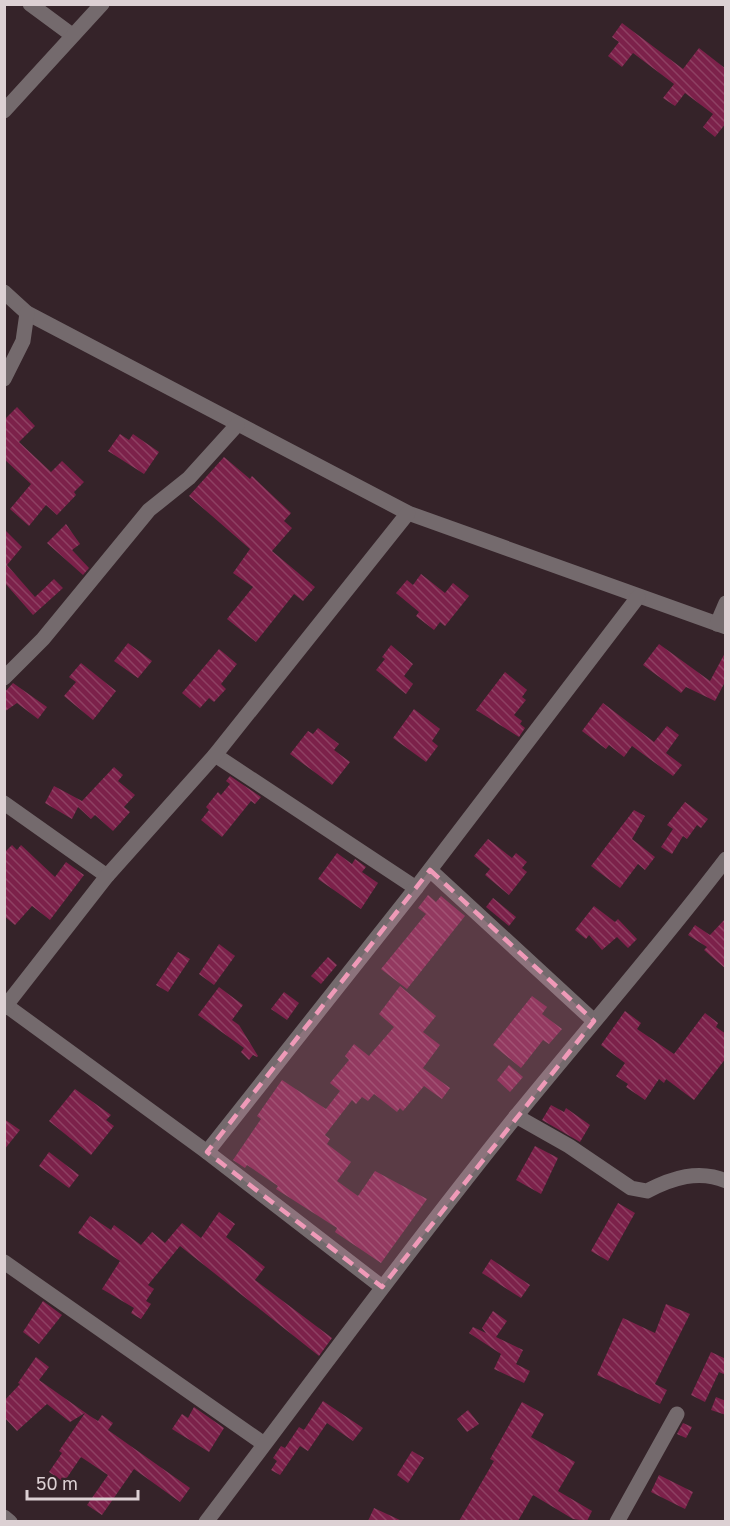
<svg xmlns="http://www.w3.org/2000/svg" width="730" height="1526" font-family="'Golos Text',sans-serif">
  <defs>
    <pattern id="building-back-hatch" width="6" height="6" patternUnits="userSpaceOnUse" patternTransform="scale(1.5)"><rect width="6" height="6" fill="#7c214a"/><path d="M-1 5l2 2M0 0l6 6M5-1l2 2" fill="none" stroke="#8e4063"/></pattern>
  </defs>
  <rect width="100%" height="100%" fill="#352329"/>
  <!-- building -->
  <g fill="url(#building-back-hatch)">
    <path d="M622,23l61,46 16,-21 27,21v54l-11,14 -12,-10 10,-13 -28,-21 -10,13 -12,-8 11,-14 -41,-31 -11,14 -14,-11 11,-14 -7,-5z"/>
    <path d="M17,407l18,19 -16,16 32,30 11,-11 22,21 -10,10 2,3 -19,20 -11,-10 -17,21 -19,-17 21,-25 -27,-25v-39z"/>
    <path d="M120,434l9,6 4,-6 26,18 -15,22 -36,-23z"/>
    <path d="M224,457l26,22 2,-3 39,37 -7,8 8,7 -20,23 43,36 -12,14 -9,-7 -38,48 -29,-23 26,-32 -20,-14 17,-24 -61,-53z"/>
    <path d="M66,524l14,20 -8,6 17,18 -6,7 -36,-32z"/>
    <path d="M4,529l18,18 -15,18 28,32 19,-18 9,9 -30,27 -29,-33z"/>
    <path d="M421,574l24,19 8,-10 16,13 -24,30 -5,-4 -6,8 -18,-14 3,-4 -23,-19 11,-13 6,5z"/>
    <path d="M128,643l24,18 -14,17 -24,-17z"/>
    <path d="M659,644l51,37 16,-30v29l-11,21 -29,-14 -5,6 -38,-28z"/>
    <path d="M391,645l22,19 -9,12 9,8 -7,10 -30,-24 9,-11 -3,-2z"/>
    <path d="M219,649l18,15 -16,20 5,5 -12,13 -5,-4 -9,10 -18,-15z"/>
    <path d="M81,663l35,28 -23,29 -29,-24 12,-14 -7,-5z"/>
    <path d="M505,672l22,18 -5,7 4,3 -12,15 8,6 -2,3 5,4 -6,9 -43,-27z"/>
    <path d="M13,683l34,24 -9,12 -21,-16 -13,9v-19z"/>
    <path d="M603,703l51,39 13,-16 12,9 -13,18 16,12 -9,11 -41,-30 -8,11 -15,-12 -3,4 -24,-18z"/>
    <path d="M414,709l26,20 -8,12 6,5 -12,16 -33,-24z"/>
    <path d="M318,728l21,16 -5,6 16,12 -18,23 -42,-31 18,-23 5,3z"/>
    <path d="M114,767l9,8 -5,6 17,14 -11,12 6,5 -17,19 -18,-16 -4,4 -13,-12 -6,12 -27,-16 9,-17 28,15z"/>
    <path d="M230,776l31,21 -6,7 -4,-3 -29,36 -21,-17 8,-10 -3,-3 12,-15 3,3 9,-11 -4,-3z"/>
    <path d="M685,802l23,17 -7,9 -4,-3 -10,14 -4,-3 -11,18 -11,-7 12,-18 -6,-4z"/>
    <path d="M634,810l11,6 -13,23 23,18 -10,13 -7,-6 -18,24 -29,-22z"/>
    <path d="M488,839l24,19 4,-5 11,9 -5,6 5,4 -18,23 -24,-20 5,-6 -16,-13z"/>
    <path d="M12,845l5,5 4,-5 34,32 11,-15 18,13 -34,45 -18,-14 -17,19 -11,-9v-63z"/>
    <path d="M337,853l15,11 3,-5 11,8 -4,5 16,11 -17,26 -43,-30z"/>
    <path d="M428,895l8,7 5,-6 24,20 -58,73 -26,-20 45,-55 -8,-6z"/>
    <path d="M493,898l23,19 -7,9 -23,-19z"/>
    <path d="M594,906l21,16 3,-3 19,20 -9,9 -11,-11 -15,13 -13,-15 -3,4 -11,-9z"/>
    <path d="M726,918v51l-22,-19 3,-3 -19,-12 7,-10 15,10z"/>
    <path d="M219,944l16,12 -21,29 -15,-11z"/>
    <path d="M178,952l12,7 -22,33 -12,-7z"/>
    <path d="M328,957l9,8 -16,19 -10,-8z"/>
    <path d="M400,986l36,30 -13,16 17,13 -17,23 27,20 -8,11 -18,-13 -21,25 -3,-3 -3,4 -23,-18 -6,7 -6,-4 -6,7 -4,-4 -27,35 5,4 -3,5 24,18 -14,19 21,15 17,-25 52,28 -46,64 -46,-31 2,-4 -61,-39 2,-3 -31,-21 -2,3 -12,-8 28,-41 -4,-3 25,-36 44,29 14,-18 -10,-8 19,-23 -4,-4 9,-12 15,12 25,-29 -15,-13z"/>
    <path d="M219,987l24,18 -11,15 7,5 19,31 -1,1 -4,-2 -4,5 -8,-8 3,-4 -46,-33z"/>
    <path d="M284,992l15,11 -12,17 -16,-11z"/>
    <path d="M532,996l15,11 -5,7 20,15 -13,15 -6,-4 -22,28 -28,-23z"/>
    <path d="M625,1011l16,12 -4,6 37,25 31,-41 13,10 -2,4 10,7v24l-32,42 -28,-21 -2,4 -5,-4 -14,21 -19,-13 2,-3 -12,-8 9,-13 -24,-18z"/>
    <path d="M509,1065l14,12 -13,15 -13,-12z"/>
    <path d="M75,1089l36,26 -5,5 8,6 -23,29 -42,-34z"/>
    <path d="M551,1105l13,7 2,-4 24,17 -10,17 -38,-22z"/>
    <path d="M4,1119l16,11 -16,20z"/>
    <path d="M535,1146l23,12 -17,36 -25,-14z"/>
    <path d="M49,1152l30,23 -10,13 -30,-22z"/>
    <path d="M618,1203l17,10 -27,48 -17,-10z"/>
    <path d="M219,1212l16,12 -9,13 39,30 -10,13 77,58 -13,18 -139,-110 -32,39 6,4 -8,12 5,3 -10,15 -10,-6 3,-5 -32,-19 18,-28 -42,-28 12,-17 21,14 3,-5 27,20 11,-13 13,11 17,-20 19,15z"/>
    <path d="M491,1259l39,26 -9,13 -39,-25z"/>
    <path d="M43,1301l19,14 -23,29 -16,-12z"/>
    <path d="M666,1304l24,10 -35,70 12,6 -7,14 -63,-29 26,-57 32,15z"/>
    <path d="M493,1311l14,10 -11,16 27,13 -7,14 14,7 -6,12 -30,-14 7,-15 -32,-21 4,-6 13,6 -4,-5z"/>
    <path d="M711,1352l15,7v16l-7,-3 -14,30 -14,-7z"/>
    <path d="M36,1357l13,10 -10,13 51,36 8,5 4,-6 11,8 -5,7 82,58 -10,14 -46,-33 -32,46 -15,-10 21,-30 -27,-18 -17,25 -15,-10 13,-19 -3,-2 26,-38 -15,9 -23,-18 -30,27 -13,-14v-16l16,-17 -2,-1z"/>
    <path d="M716,1397l10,4v14l-15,-5z"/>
    <path d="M323,1401l40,27 -10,13 -26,-18 -19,28 -8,-5 -20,29 -9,-5 6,-9 -4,-3 8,-12 4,2 14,-21 5,3z"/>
    <path d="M522,1402l22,12 -13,23 44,25 -17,29 34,20 -5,10 -14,-2 -40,-24 -15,26h-59l35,-60 -4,-2z"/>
    <path d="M194,1407l30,21 -15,24 -37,-23 10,-15 6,4z"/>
    <path d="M468,1410l11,14 -12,8 -10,-13z"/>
    <path d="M683,1423l9,4 -6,11 -9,-4z"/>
    <path d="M412,1451l12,7 -16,25 -11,-8z"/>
    <path d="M659,1475l34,17 -8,17 -34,-17z"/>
    <path d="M374,1508l28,13h-34z"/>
  </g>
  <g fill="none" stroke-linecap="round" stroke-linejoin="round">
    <!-- minor -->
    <g stroke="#746a6d" stroke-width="15">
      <path d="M30,4l42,31"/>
      <path d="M4,111l98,-107"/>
      <path d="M4,292l23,21 381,200 318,114"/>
      <path d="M4,379l19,-38 4,-28"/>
      <path d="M717,624l9,-21"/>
      <path d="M4,678l39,-39 106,-129 40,-32 48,-53"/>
      <path d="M215,755l201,133"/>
      <path d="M4,803l103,73"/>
      <path d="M430,870l164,151"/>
      <path d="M7,1006l200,146"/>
      <path d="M4,1008l103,-132 108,-121 193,-242"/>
      <path d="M516,1116l53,30 62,42 16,3c25,-13 52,-22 79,-10"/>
      <path d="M4,1262l260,182"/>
      <path d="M382,1287l-175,-135 209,-264 222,-291"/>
      <path d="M4,1517l6,5"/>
      <path d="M206,1522c103,-136 204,-274 311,-407 69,-85 142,-168 209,-256"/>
      <path d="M617,1522l60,-108"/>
    </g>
  </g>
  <!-- marked area -->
  <path fill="#ef9ab8" fill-opacity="0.2" stroke="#ef9ab8" stroke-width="4.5" stroke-dasharray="12 8" stroke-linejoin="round" d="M430,870l164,151 -212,266 -175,-135z"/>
  <!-- border -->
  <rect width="730" height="1526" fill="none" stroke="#dcd0d3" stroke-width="12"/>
  <!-- scale -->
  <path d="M27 1490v9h111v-9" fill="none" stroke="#dcd0d3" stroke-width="3"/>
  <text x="36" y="1490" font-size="18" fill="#dcd0d3" stroke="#352329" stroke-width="4.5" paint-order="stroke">50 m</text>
</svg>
